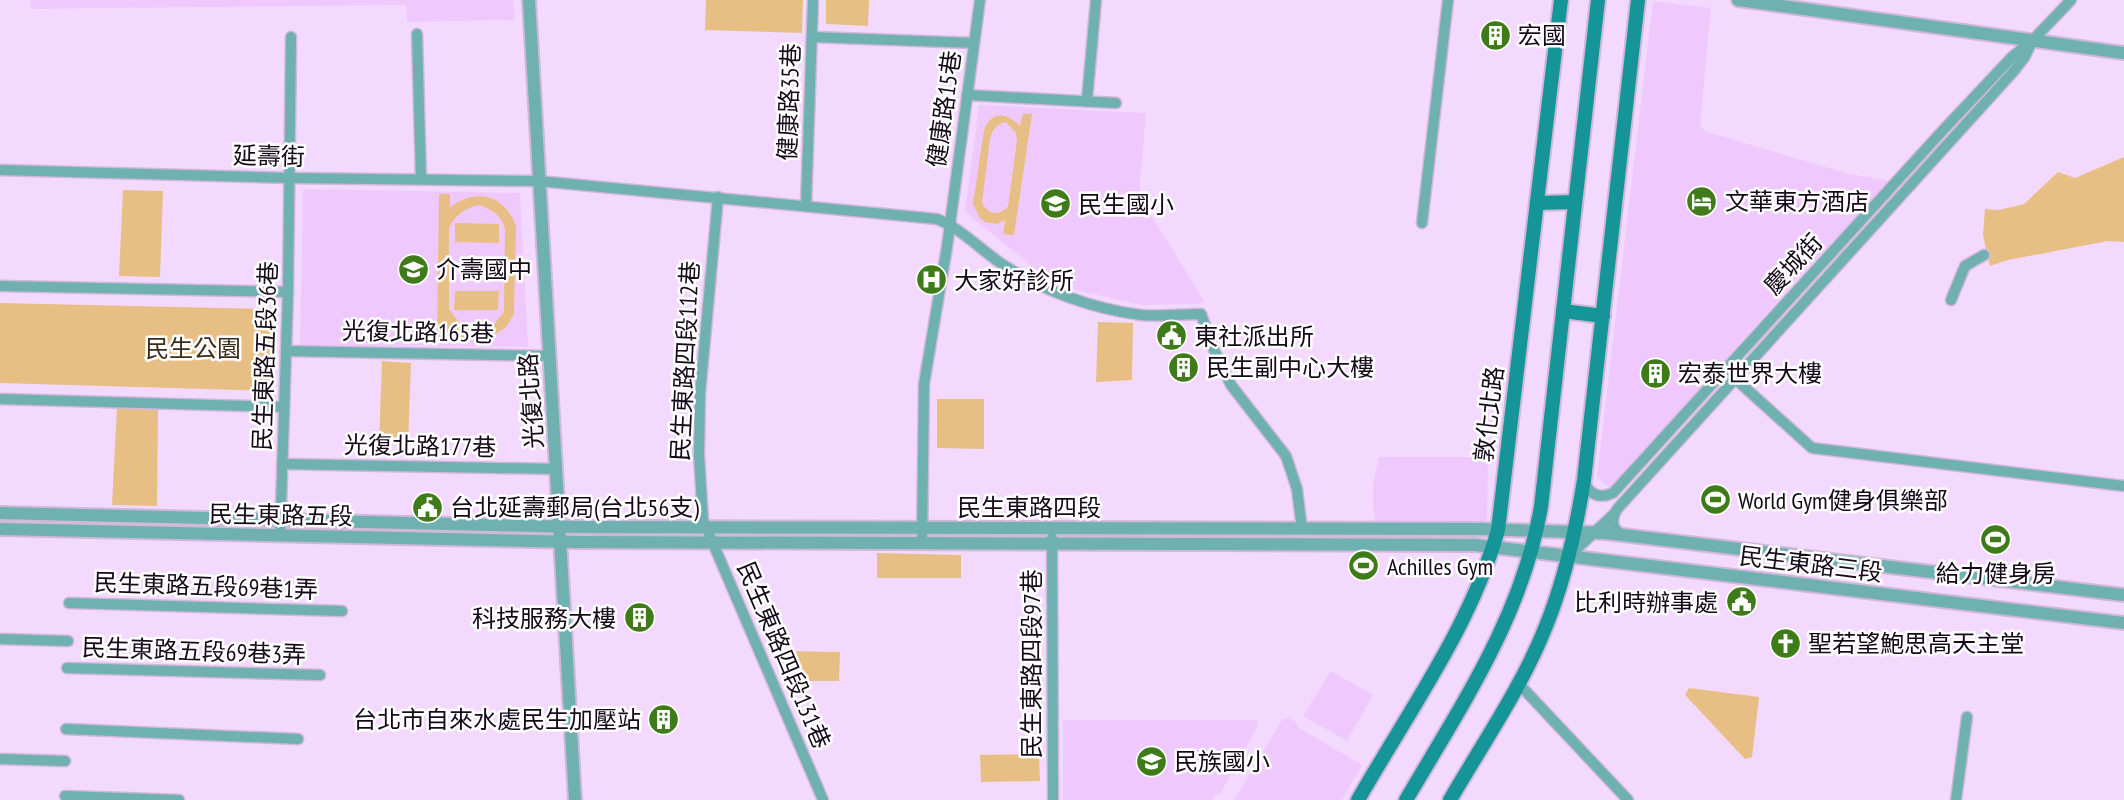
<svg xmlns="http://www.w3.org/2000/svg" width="2124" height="800" font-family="'PT Sans Narrow','Noto Sans TC',sans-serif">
  <rect width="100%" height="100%" fill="#f4d9ff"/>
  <!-- built -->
  <g fill="#efc9fe">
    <path d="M31,0h482l2,20 -108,2 -1,-17 -376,4z"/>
    <path d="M1653,1l58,7 -11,117 7,7 142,42 42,7 -95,99 -185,209 -14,-12z"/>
    <path d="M979,105l167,8 -7,83 66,106 -9,2 -55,1 -65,-15 -43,-23 -68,-55z"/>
    <path d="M303,189l217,4 8,154 -228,-2z"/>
    <path d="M1379,457h109l-1,64h-112l-2,-14v-22z"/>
    <path d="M1331,671l42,24 -26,46 -44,-25z"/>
    <path d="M1283,718l7,1 5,2 4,7 63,37 -20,35h-108z"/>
    <path d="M1063,720h194v8l-38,68 -3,-2 -4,6h-149z"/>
  </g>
  <!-- green -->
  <g fill="#e7bf84" fill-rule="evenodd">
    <path d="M706,0h97l-1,33 -97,-3z"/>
    <path d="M826,0h43l-1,26 -42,-2z"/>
    <path d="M1023,114h9l-18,121 -11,-1 2,-14 -8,4 -12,-2 -5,-4 -7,-14 11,-74c8,-20 23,-17 36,-4zM1006,122l10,11 1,7 -9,67c-11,9 -19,8 -26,-4l8,-65c3,-9 7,-14 16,-16z"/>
    <path d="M2124,157v85l-16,-1 -100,19 -18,6 -7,-31 2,-26 14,1 25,-6 34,-32 17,6z"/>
    <path d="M123,190l40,1 -3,86 -41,-1z"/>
    <path d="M439,194h11v13c27,-19 54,-13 66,19l-2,88 -8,13 -17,12 -14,2 -8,-1 -17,-9v7h-13zM478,205c14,4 23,10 27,24l-1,83 -9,11 -18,8 -15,-5 -13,-17v-81c6,-13 15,-19 29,-23z"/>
    <path d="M455,223l44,1v19l-44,-1z"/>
    <path d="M455,291h44l-1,19h-44z"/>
    <path d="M0,303l273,6 -2,82 -271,-8z"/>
    <path d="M1098,322l35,1 -1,57 -36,2z"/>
    <path d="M382,361l29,2 -3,82 -29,-1z"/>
    <path d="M937,399h47v50l-47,-1z"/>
    <path d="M117,408l41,2 -1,96 -45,-1z"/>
    <path d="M877,553l84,2v23h-84z"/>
    <path d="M772,651l68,1 -1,29h-53z"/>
    <path d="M1689,688l70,9 -7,60 -7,2 -60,-64z"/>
    <path d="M1039,754l1,27 -59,1 -1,-27z"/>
  </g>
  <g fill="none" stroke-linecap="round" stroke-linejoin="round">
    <defs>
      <g id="minor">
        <path d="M417,34l4,145"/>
        <path d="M812,37l162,6"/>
        <path d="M967,95l149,8"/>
        <path d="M1087,100l9,-100"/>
        <path d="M0,170l290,8 248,3 399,38c23,9 42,29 62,43 41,28 94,47 142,53 20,2 41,-1 60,-1l14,38 16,33 55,71 11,33 5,40"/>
        <path d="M718,197l-18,197 -1,61 4,65 120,280"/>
        <path d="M806,206l7,-206"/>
        <path d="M1422,223l26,-223"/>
        <path d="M0,286l288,6"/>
        <path d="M1951,300l14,-34 19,-11"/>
        <path d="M286,351l263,5"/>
        <path d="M1731,375l81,73 312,38"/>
        <path d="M0,399l284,8"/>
        <path d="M282,464l274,5"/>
        <path d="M1584,481c5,14 16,18 29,12l332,-365 68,-72 20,-16 38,-40"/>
        <path d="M1625,535c-15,-4 -14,-17 -7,-27l395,-436 11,-14 7,-14"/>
        <path d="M280,536l8,-244 3,-255"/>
        <path d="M1052,538l1,262"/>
        <path d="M922,544l2,-160 23,-137 33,-247"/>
        <path d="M1570,555l43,-40"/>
        <path d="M69,603l273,8"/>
        <path d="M0,639l68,2"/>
        <path d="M67,668l253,7"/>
        <path d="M1518,683l110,117"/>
        <path d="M66,729l232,10"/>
        <path d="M0,759l65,2"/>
        <path d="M65,796l114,4"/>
        <path d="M1956,800l11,-83"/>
      </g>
      <g id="tertiary">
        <path d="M529,0l46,800"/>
        <path d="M1738,0l386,53"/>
        <path d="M0,513l576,14 904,2 126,4 518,62"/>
        <path d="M0,529l576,13 899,3 649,78"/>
      </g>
      <g id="secondary">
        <path d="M1537,203l38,-1"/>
        <path d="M1563,311l40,5"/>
        <path d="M1358,800c50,-88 112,-172 140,-270l63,-530"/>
        <path d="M1406,800c55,-94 116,-183 135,-293l57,-507"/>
        <path d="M1450,800c33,-57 72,-113 96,-174 19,-47 30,-96 38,-146l54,-480"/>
      </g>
    </defs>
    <!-- minor casing -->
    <use href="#minor" stroke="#d0b8da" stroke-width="13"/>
    <!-- tertiary casing -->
    <use href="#tertiary" stroke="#d0b8da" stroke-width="16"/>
    <!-- secondary casing -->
    <use href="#secondary" stroke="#d0b8da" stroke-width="18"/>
    <!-- minor -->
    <use href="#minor" stroke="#6fb0b1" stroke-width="10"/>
    <!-- tertiary -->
    <use href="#tertiary" stroke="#6fb0b1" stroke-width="12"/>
    <!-- secondary -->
    <use href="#secondary" stroke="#159597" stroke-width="14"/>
  </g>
  <!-- icons -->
  <defs>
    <symbol id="building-disc" viewBox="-11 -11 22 22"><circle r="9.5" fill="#3f7c19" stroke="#fff"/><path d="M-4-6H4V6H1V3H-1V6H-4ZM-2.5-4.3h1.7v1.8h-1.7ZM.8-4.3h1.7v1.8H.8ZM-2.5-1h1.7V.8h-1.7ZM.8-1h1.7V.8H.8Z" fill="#fff"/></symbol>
    <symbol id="hotel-disc" viewBox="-11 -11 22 22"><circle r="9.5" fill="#3f7c19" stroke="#fff"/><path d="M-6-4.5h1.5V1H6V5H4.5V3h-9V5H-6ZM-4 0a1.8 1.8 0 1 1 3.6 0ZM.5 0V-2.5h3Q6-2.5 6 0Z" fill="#fff"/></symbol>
    <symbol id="school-disc" viewBox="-11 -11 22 22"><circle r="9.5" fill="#3f7c19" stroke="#fff"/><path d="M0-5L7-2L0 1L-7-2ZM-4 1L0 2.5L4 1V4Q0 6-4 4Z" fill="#fff"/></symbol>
    <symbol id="hospital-disc" viewBox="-11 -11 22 22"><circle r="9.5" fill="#3f7c19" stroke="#fff"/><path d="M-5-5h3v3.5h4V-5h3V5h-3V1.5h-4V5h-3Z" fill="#fff"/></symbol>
    <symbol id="civic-disc" viewBox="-11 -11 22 22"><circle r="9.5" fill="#3f7c19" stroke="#fff"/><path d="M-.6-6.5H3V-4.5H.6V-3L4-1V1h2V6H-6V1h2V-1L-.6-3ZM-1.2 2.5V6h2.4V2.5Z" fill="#fff"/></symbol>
    <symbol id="stadium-disc" viewBox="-11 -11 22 22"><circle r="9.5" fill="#3f7c19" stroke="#fff"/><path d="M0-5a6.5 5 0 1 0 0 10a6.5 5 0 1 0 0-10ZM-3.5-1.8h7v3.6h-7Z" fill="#fff"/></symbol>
    <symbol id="church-disc" viewBox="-11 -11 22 22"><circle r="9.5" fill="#3f7c19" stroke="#fff"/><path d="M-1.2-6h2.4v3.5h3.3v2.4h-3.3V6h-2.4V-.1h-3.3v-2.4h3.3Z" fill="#fff"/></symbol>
  </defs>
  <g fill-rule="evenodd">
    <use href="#building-disc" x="1478" y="18" width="35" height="35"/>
    <use href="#hotel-disc" x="1684" y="184" width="35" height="35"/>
    <use href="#school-disc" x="1038" y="186" width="35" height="35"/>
    <use href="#school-disc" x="396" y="252" width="35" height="35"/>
    <use href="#hospital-disc" x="914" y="262" width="35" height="35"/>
    <use href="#civic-disc" x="1154" y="318" width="35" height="35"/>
    <use href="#building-disc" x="1166" y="350" width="35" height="35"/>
    <use href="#building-disc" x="1638" y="356" width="35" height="35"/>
    <use href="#stadium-disc" x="1698" y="482" width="35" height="35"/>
    <use href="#civic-disc" x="410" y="490" width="35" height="35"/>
    <use href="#stadium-disc" x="1978" y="522" width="35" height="35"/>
    <use href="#stadium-disc" x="1346" y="548" width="35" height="35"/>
    <use href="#civic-disc" x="1724" y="584" width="35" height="35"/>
    <use href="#building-disc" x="622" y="600" width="35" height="35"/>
    <use href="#church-disc" x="1768" y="626" width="35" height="35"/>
    <use href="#building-disc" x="646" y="702" width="35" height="35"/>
    <use href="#school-disc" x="1134" y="744" width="35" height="35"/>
  </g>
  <g text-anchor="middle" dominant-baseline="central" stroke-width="5" stroke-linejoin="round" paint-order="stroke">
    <!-- poi labels -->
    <g font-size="24" fill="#150919" stroke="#fff" text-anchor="start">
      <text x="1518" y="35">宏國</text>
      <text x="1725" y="201">文華東方酒店</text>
      <text x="1078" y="204">民生國小</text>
      <text x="436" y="269">介壽國中</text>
      <text x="954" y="280">大家好診所</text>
      <text x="1194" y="336">東社派出所</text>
      <text x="1206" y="367">民生副中心大樓</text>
      <text x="1678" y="373">宏泰世界大樓</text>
      <text x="1738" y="500">World Gym健身俱樂部</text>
      <text x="450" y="507">台北延壽郵局(台北56支)</text>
      <text x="1387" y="566">Achilles Gym</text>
      <text x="1996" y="573" text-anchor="middle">給力健身房</text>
      <text x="1718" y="602" text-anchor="end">比利時辦事處</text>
      <text x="616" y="618" text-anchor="end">科技服務大樓</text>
      <text x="1808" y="643">聖若望鮑思高天主堂</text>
      <text x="641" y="719" text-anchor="end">台北市自來水處民生加壓站</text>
      <text x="1174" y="761">民族國小</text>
    </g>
    <!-- street labels -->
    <g font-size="24" fill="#150919" stroke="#fff">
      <text transform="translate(789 102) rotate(-88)">健康路35巷</text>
      <text transform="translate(944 109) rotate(-82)">健康路15巷</text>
      <text transform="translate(269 156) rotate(1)">延壽街</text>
      <text transform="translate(1793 264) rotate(-47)">慶城街</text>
      <text transform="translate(418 332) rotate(1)">光復北路165巷</text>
      <text transform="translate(265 356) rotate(-88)">民生東路五段36巷</text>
      <text transform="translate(685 361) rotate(-87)">民生東路四段112巷</text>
      <text transform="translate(531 401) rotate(-94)">光復北路</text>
      <text transform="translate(1489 414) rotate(-83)">敦化北路</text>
      <text transform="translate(420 446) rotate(1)">光復北路177巷</text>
      <text x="1029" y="507">民生東路四段</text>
      <text transform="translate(281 515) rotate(1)">民生東路五段</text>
      <text transform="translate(1811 564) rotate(7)">民生東路三段</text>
      <text transform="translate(206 586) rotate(2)">民生東路五段69巷1弄</text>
      <text transform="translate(194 651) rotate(2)">民生東路五段69巷3弄</text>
      <text transform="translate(784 655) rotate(67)">民生東路四段131巷</text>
      <text transform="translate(1031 664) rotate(-90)">民生東路四段97巷</text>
    </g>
    <!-- park labels -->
    <g font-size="24" fill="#3a2d1a" stroke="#fff">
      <text x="193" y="348">民生公園</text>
    </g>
  </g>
</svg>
